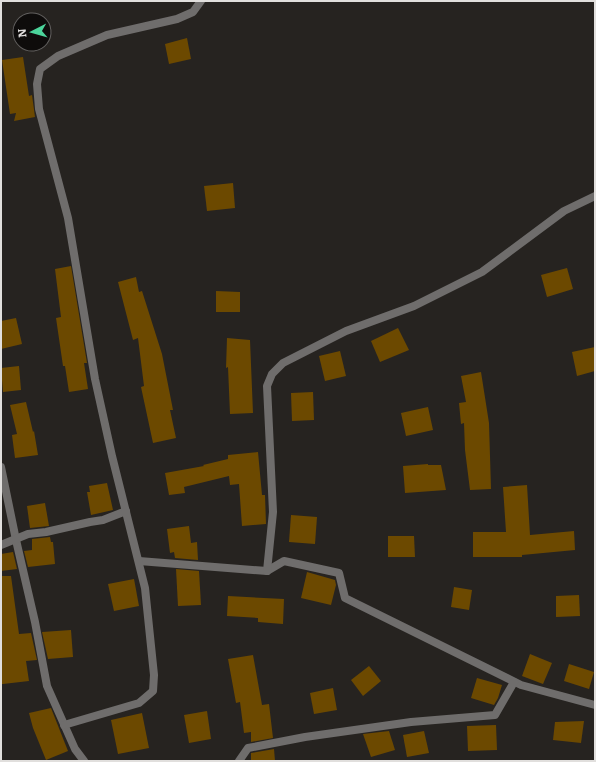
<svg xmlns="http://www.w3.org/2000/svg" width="596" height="762" font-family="Literata,serif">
  <rect width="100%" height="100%" fill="#262320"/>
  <!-- building -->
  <g fill="#6c4900">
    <path d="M187,38l4,21 -22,5 -4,-20z"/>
    <path d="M23,57l6,39 3,-1 3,22 -21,4 2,-8 -6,1 -8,-54z"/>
    <path d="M233,183l2,25 -28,3 -3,-25z"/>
    <path d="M71,266l16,97h-3l4,26 -19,3 -4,-26h-2l-7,-48 5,-1 -6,-48z"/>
    <path d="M567,268l6,21 -26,8 -6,-22z"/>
    <path d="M136,277l3,15 3,-1 20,63 11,56h-3l6,28 -23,5 -12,-56 3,-1 -6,-48 -5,2 -15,-58z"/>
    <path d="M216,291l24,1v20h-24z"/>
    <path d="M16,318l6,26 -21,5v-28z"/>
    <path d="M398,328l11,22 -29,12 -9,-21z"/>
    <path d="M227,338l23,2 3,73 -23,1 -2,-47 -2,1z"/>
    <path d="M595,347v24l-18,5 -5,-24z"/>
    <path d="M340,351l6,25 -21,5 -6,-25z"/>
    <path d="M19,366l2,24 -18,2 -2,-24z"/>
    <path d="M481,372l8,51 2,66 -21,1 -5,-40 -1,-27 -3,1 -2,-21 7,-1 -5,-26z"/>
    <path d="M313,392l1,28 -22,1 -1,-28z"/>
    <path d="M26,402l7,30 1,-1 4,24 -23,3 -3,-23 5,-1 -7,-29z"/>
    <path d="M428,407l5,23 -27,6 -5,-23z"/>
    <path d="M258,452l4,43h3l1,29 -24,2 -3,-42 -9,1 -1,-9 -45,11 1,6 -16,2 -4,-22 39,-7 -1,-1 25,-6v-4z"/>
    <path d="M428,464v1h13l5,25 -41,3 -2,-27z"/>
    <path d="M107,483l6,27 -22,5 -4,-23h3l-1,-6z"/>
    <path d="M527,485l3,50 44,-4 1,19 -53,5v2h-49v-25h33l-3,-45z"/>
    <path d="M45,503l4,23 -19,2 -3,-22z"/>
    <path d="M291,515l26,2 -2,27 -26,-2z"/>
    <path d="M189,526l2,17 6,-1 1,18 -23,-2 -1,-6 -4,1 -3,-24z"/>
    <path d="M388,536h26l1,21h-27z"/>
    <path d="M50,537l1,5h2l2,22 -27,3 -4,-16 8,-1v-11z"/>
    <path d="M13,552l4,17 -16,2v-17z"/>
    <path d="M176,569l23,2 2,34 -23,1z"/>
    <path d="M307,572l28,8 1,5 -5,20 -30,-7z"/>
    <path d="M1,576h10l8,58 12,-1 6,27 -11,1 3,20 -26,3h-2z"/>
    <path d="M134,579l5,27 -25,5 -6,-27z"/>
    <path d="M454,587l18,3 -3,20 -18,-3z"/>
    <path d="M579,595l1,21 -24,1v-21z"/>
    <path d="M228,596l56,3 -1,25 -25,-2v-4l-31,-2z"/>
    <path d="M71,630l2,27 -25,2 -6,-27z"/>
    <path d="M530,654l22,9 -9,21 -21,-8z"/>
    <path d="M253,655l9,50 7,-1 4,34 -22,4v-10l-7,1 -4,-31 -4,1 -8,-44z"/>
    <path d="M569,664l25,8 -5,17 -25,-8z"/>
    <path d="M369,666l12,15 -18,15 -12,-16z"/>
    <path d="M477,678l25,7 -4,13 -4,7 -23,-7z"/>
    <path d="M333,688l4,22 -23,4 -4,-21z"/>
    <path d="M51,708l17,43 -22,9 -13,-32 -4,-15z"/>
    <path d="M207,711l4,28 -22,4 -5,-28z"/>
    <path d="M142,713l7,35 -31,6 -7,-34z"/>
    <path d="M584,721l-3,22 -28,-3 2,-18z"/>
    <path d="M496,725l1,25 -29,1 -1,-25z"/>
    <path d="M389,731l6,19 -24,7 -8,-23z"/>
    <path d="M424,731l5,22 -22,4 -4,-22z"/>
    <path d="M274,749l1,12h-24v-8z"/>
  </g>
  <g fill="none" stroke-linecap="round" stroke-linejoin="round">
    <!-- minor -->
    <g stroke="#6f6d6c" stroke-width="8">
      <path d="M1,467l15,73 19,82 12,64 28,63 9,12"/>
      <path d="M1,545l27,-11 18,-2 44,-10 13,-2 23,-9"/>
      <path d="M139,561l128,10 17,-10 55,12 6,25 176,87 74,20"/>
      <path d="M267,571l6,-59 -6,-126 5,-12 11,-11 63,-32 68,-25 68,-34 82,-61 31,-15"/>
      <path d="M64,725l75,-22 14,-12 1,-16 -9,-87 -33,-132 -17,-77 -27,-161 -29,-109 -2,-25 3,-15 18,-13 49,-21 70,-16 16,-7 8,-11"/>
      <path d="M239,761l9,-13 57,-11 106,-15 84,-7 19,-33"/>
    </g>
  </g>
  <!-- border -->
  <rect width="596" height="762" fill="none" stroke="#e1dfdd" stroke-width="4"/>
  <!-- north arrow -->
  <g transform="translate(32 32) rotate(264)"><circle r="19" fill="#0e0c0b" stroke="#62605f"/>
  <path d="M0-3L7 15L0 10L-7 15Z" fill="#4bd49b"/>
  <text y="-6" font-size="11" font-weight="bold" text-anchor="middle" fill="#e1dfdd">N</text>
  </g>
</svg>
